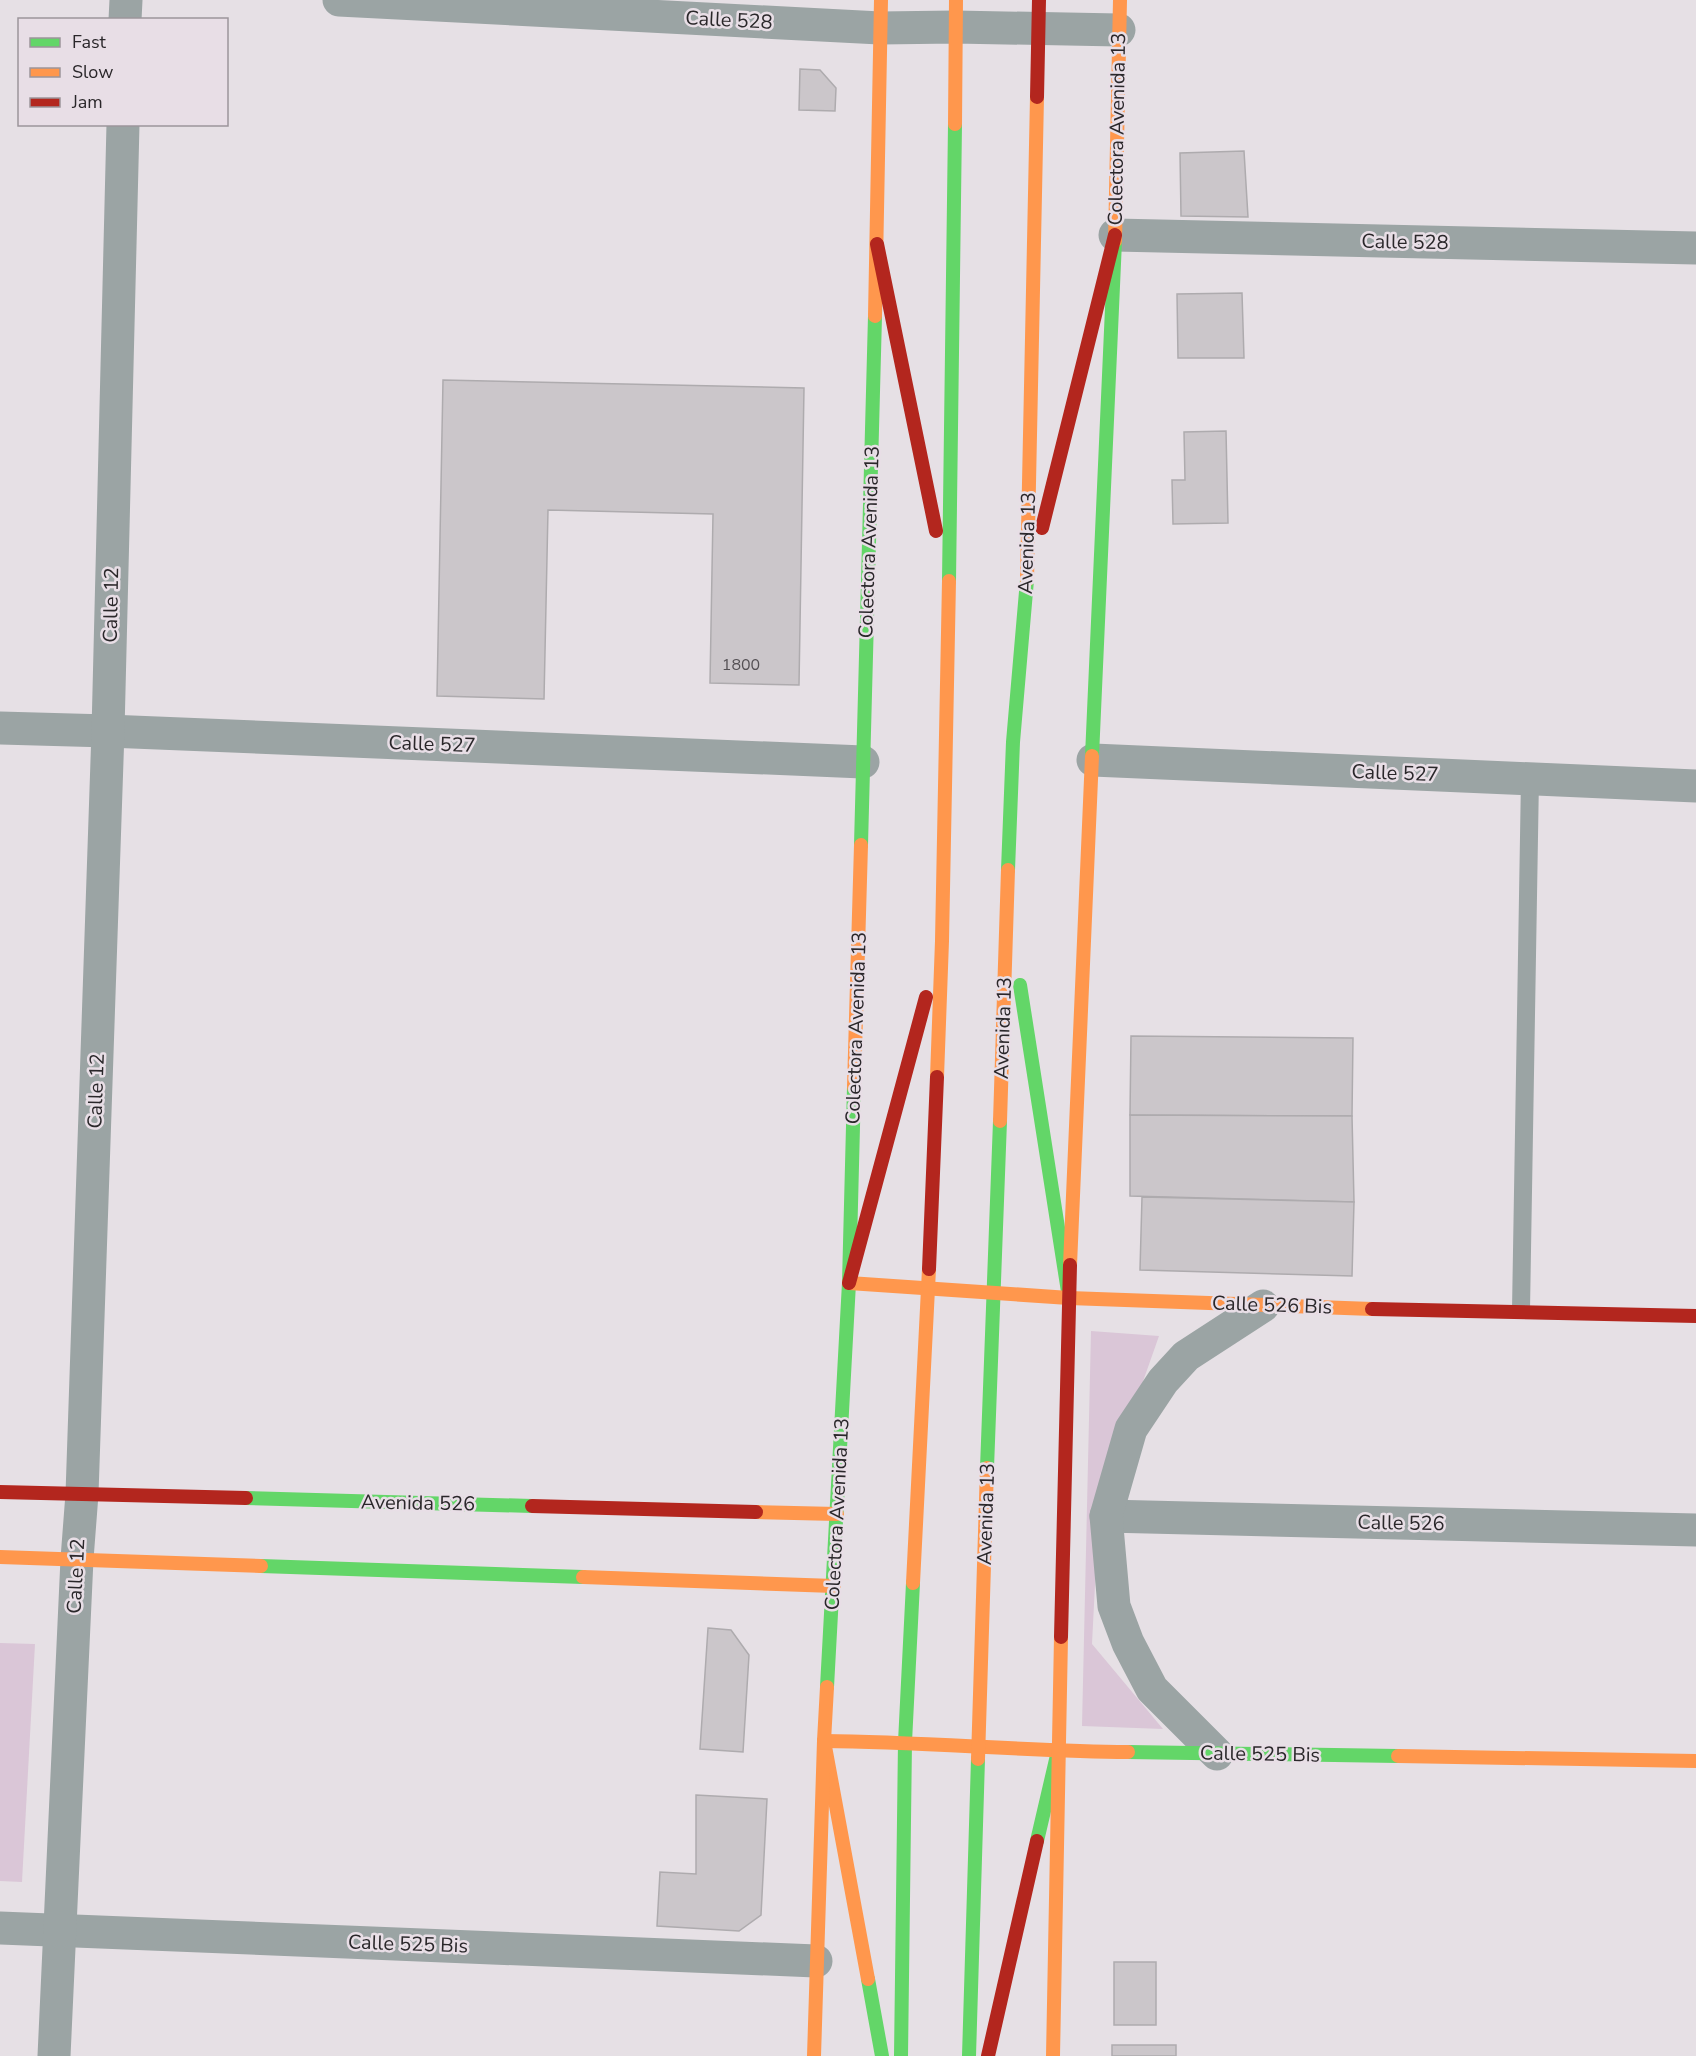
<svg xmlns="http://www.w3.org/2000/svg" width="1696" height="2056" font-family="'Nunito Sans',sans-serif">
  <rect width="100%" height="100%" fill="#e6e0e5"/>
  <!-- green -->
  <g fill="#dac6d7">
    <path d="M1091,1331l68,5 -60,170 -7,138 71,85 -81,-3z"/>
    <path d="M0,1643l35,1 -13,238 -22,-1z"/>
  </g>
  <!-- building -->
  <g fill="#cbc6ca" stroke="#aeabae" stroke-width="1.5">
    <path d="M800,69l20,1 16,18 -1,23 -36,-1z"/>
    <path d="M1244,151l4,66 -67,-1 -1,-63z"/>
    <path d="M1242,293l2,65h-66l-1,-64z"/>
    <path d="M443,380l361,8 -5,297 -89,-2 3,-169 -165,-4 -4,189 -107,-3z"/>
    <path d="M1226,431l2,92 -55,1 -1,-44h13l-1,-48z"/>
    <path d="M1131,1036l222,2 -1,78 -222,-1z"/>
    <path d="M1130,1115l222,1 2,86 -224,-6z"/>
    <path d="M1142,1197l212,5 -2,74 -212,-6z"/>
    <path d="M708,1628l23,2 18,25 -6,97 -43,-3z"/>
    <path d="M696,1795l71,4 -6,116 -22,16 -82,-5 3,-54 36,2z"/>
    <rect x="1114" y="1962" width="42" height="63"/>
    <rect x="1112" y="2045" width="64" height="11"/>
  </g>
  <g fill="none" stroke-linecap="round" stroke-linejoin="round">
    <!-- lane -->
    <path stroke="#9ba4a4" stroke-width="18" d="M1521,1310l9,-532"/>
    <!-- street -->
    <g stroke="#9ba4a4" stroke-width="33">
      <path d="M339,0l541,28 75,-1 164,3"/>
      <path d="M125,20l1,-20"/>
      <path d="M1115,235l581,13"/>
      <path d="M0,728l108,3 755,31"/>
      <path d="M1093,760l603,26"/>
      <path d="M1106,1516l590,14"/>
      <path d="M1217,1754l-65,-65 -24,-46 -14,-37 -8,-90 25,-87 32,-48 23,-25 77,-50"/>
      <path d="M0,1928l816,33"/>
      <path d="M54,2056l23,-497 5,-65 26,-763 15,-607"/>
    </g>
    <!-- fast -->
    <g stroke="#63d668" stroke-width="14">
      <path d="M949,581l6,-457"/>
      <path d="M1092,756l23,-515"/>
      <path d="M861,845l14,-529"/>
      <path d="M1008,870l5,-128 14,-162"/>
      <path d="M1020,985l49,313"/>
      <path d="M987,1468l13,-347"/>
      <path d="M246,1498l286,8"/>
      <path d="M261,1566l322,11"/>
      <path d="M827,1687l22,-404 5,-196"/>
      <path d="M1128,1752l270,4"/>
      <path d="M1037,1841l21,-90"/>
      <path d="M868,1979l14,77"/>
      <path d="M901,2056l4,-314 8,-159"/>
      <path d="M969,2056l9,-297"/>
    </g>
    <!-- slow -->
    <g stroke="#ff974d" stroke-width="14">
      <path d="M955,124l1,-124"/>
      <path d="M1115,241l5,-241"/>
      <path d="M875,316l6,-316"/>
      <path d="M1027,580l10,-483"/>
      <path d="M937,1077l5,-136 7,-360"/>
      <path d="M854,1087l7,-242"/>
      <path d="M1000,1121l8,-251"/>
      <path d="M1070,1265l22,-509"/>
      <path d="M849,1283l220,15 303,11"/>
      <path d="M756,1512l81,2"/>
      <path d="M0,1557l261,9"/>
      <path d="M583,1577l251,9"/>
      <path d="M913,1583l16,-314"/>
      <path d="M824,1741c101,1 202,10 304,11"/>
      <path d="M824,1741l44,238"/>
      <path d="M1398,1756l298,5"/>
      <path d="M978,1759l9,-291"/>
      <path d="M814,2056l10,-315 3,-54"/>
      <path d="M1053,2056l8,-419"/>
    </g>
    <!-- jam -->
    <g stroke="#b3261e" stroke-width="14">
      <path d="M1037,97l2,-97"/>
      <path d="M877,244l59,287"/>
      <path d="M1042,528l73,-293"/>
      <path d="M929,1269l8,-192"/>
      <path d="M849,1283l77,-286"/>
      <path d="M1372,1309l324,7"/>
      <path d="M0,1492l246,6"/>
      <path d="M532,1506l224,6"/>
      <path d="M1061,1637l9,-372"/>
      <path d="M988,2056l49,-215"/>
    </g>
  </g>
  <g text-anchor="middle" dominant-baseline="central" stroke-width="5" stroke-linejoin="round" paint-order="stroke">
    <!-- number labels -->
    <g font-size="16" fill="#545054">
      <text x="741" y="665">1800</text>
    </g>
    <!-- street labels -->
    <g font-size="20" fill="#2a272a" stroke="#e8dee6">
      <text transform="translate(729 20) rotate(3)">Calle 528</text>
      <text transform="translate(1117 129) rotate(-89)">Colectora Avenida 13</text>
      <text transform="translate(1405 242) rotate(1)">Calle 528</text>
      <text transform="translate(869 542) rotate(-88)">Colectora Avenida 13</text>
      <text transform="translate(1027 543) rotate(-88)">Avenida 13</text>
      <text transform="translate(111 605) rotate(-89)">Calle 12</text>
      <text transform="translate(432 744) rotate(2)">Calle 527</text>
      <text transform="translate(1395 773) rotate(2)">Calle 527</text>
      <text transform="translate(856 1028) rotate(-88)">Colectora Avenida 13</text>
      <text transform="translate(1003 1028) rotate(-88)">Avenida 13</text>
      <text transform="translate(96 1091) rotate(-88)">Calle 12</text>
      <text transform="translate(1272 1305) rotate(2)">Calle 526 Bis</text>
      <text transform="translate(418 1503) rotate(1)">Avenida 526</text>
      <text transform="translate(837 1514) rotate(-87)">Colectora Avenida 13</text>
      <text transform="translate(986 1514) rotate(-88)">Avenida 13</text>
      <text transform="translate(1401 1523) rotate(1)">Calle 526</text>
      <text transform="translate(76 1576) rotate(-87)">Calle 12</text>
      <text transform="translate(1260 1754) rotate(1)">Calle 525 Bis</text>
      <text transform="translate(408 1944) rotate(2)">Calle 525 Bis</text>
    </g>
  </g>
  <!-- legend -->
  <rect x="18" y="18" width="210" height="108" fill="#e8dee6" stroke="#9c959b" stroke-width="1.5"/>
  <rect x="30" y="38" width="30" height="9" fill="#63d668" stroke="#9c959b" stroke-width="1.5"/>
  <text x="72" y="48" font-size="18" fill="#2a272a">Fast</text>
  <rect x="30" y="68" width="30" height="9" fill="#ff974d" stroke="#9c959b" stroke-width="1.5"/>
  <text x="72" y="78" font-size="18" fill="#2a272a">Slow</text>
  <rect x="30" y="98" width="30" height="9" fill="#b3261e" stroke="#9c959b" stroke-width="1.5"/>
  <text x="72" y="108" font-size="18" fill="#2a272a">Jam</text>
</svg>
